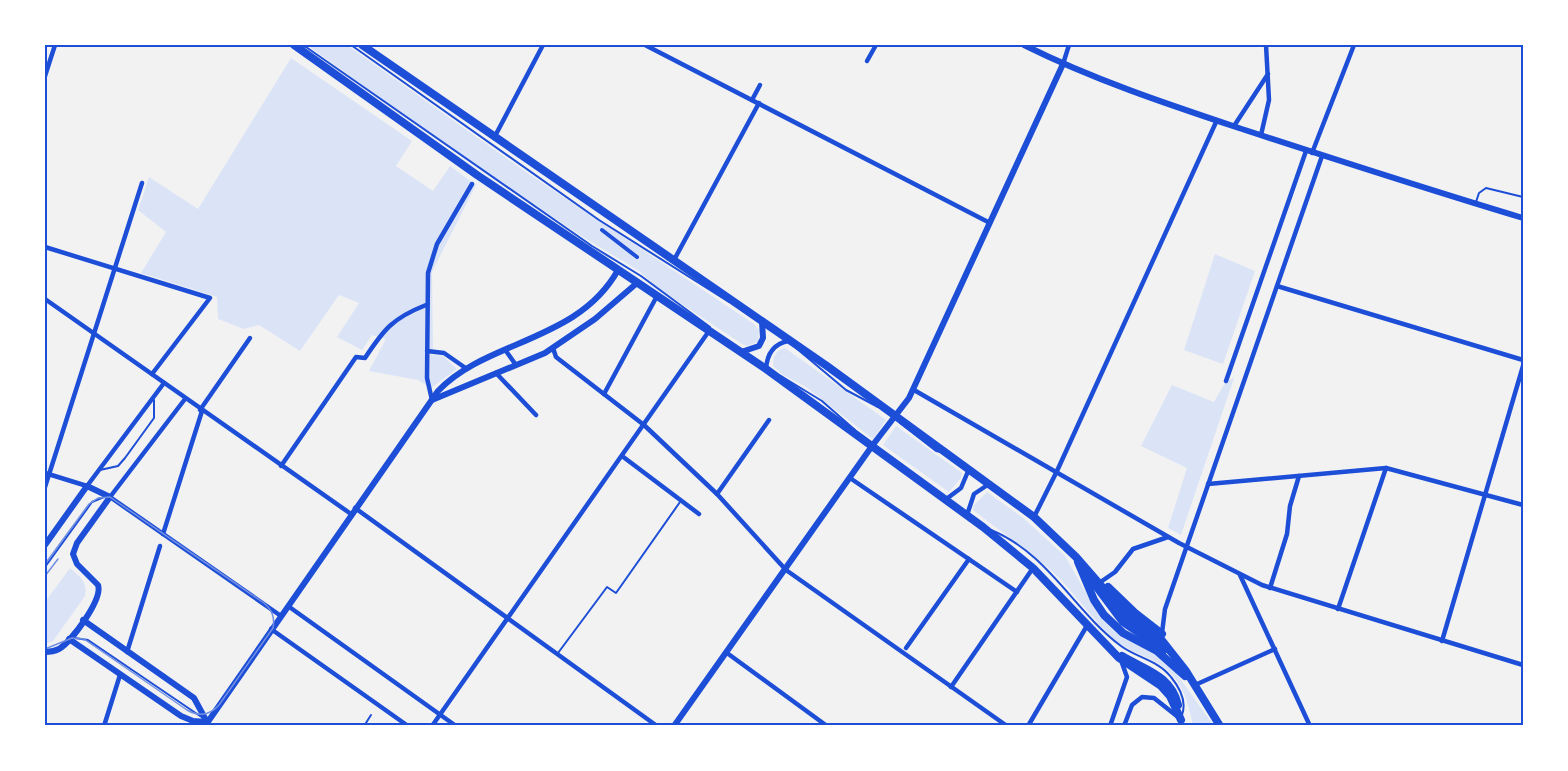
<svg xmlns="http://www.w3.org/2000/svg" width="1568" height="771" font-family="'Fira Sans Condensed',sans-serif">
  <rect width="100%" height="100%" fill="#f2f2f2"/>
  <!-- green -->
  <g fill="#dbe4f7">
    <path d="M307,45h40l179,127 228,152 5,6 -1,12 -11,4 -5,-2 -83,-55 -20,-18 -64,-39 -154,-105z"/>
    <path d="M291,58l121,83 -16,25 37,25 17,-25 26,19 -44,87 1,77 -2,6 12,1 14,13 -26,19 -13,-8 -49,-9 17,-32 -14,-4 -10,15 -25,-13 22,-34 -20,-8 -39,56 -41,-26 -15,4 -26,-10 -1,-22 -76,-24 25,-41 -28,-22 11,-33 49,32z"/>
    <path d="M1215,254l40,17 -32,93 -39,-14z"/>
    <path d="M785,348l101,72 -13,19 -67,-52 -23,-12 -10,-9c0,-10 2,-15 12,-18z"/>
    <path d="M1234,378l-53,157 -13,-7 19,-60 -46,-22 31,-61 42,17 12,-21z"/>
    <path d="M896,426l66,47 -1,5 -12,14 -66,-47z"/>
    <path d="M987,492l35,25 43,39 35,61 16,16 33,16 22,17 43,60h-21c-4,-19 -7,-35 -20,-50 -15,-19 -41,-21 -58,-36 -21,-19 -37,-42 -55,-61 -26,-26 -58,-46 -87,-69l1,-5z"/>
    <path d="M70,568c10,9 18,14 15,28l-32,45 -8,3v-42z"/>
  </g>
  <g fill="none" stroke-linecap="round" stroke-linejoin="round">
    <!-- service -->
    <g stroke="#1d4ed8" stroke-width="2">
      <path d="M351,45l248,175 130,82"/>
      <path d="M300,46l6,1 286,199 49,30 69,51"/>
      <path d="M1476,202l3,-9 7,-5 37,9"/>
      <path d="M796,348l50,42 32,17"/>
      <path d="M781,376l41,25 33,29"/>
      <path d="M900,423l36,28 5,1"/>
      <path d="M100,470l18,-4 7,-8 29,-40v-18"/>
      <path d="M991,530c57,23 83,81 130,116 16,12 37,14 50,31 9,11 16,24 11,38"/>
      <path d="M45,567l47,-65 12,-5"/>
      <path d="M75,638l13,2 115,78"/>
      <path d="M558,653l49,-66 9,6 64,-91"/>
      <path d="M364,726l7,-11"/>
    </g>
    <!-- pedestrian -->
    <path stroke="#1d4ed8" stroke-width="4" d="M602,230l35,27"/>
    <!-- minor -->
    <g stroke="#1d4ed8" stroke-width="4.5">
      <path d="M645,45l345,178"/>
      <path d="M867,61l9,-16"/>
      <path d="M1063,64l6,-19"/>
      <path d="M45,76l10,-31"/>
      <path d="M752,100l8,-15"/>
      <path d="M1234,126l34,-52"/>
      <path d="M1261,135l8,-35 -3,-55"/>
      <path d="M494,138l49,-93"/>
      <path d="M1312,153l42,-108"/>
      <path d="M45,247l165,51 -58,76"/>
      <path d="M674,260l85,-157"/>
      <path d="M1277,286l246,74"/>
      <path d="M45,299l306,215"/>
      <path d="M553,348l3,9 88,68 73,69 69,76 221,156"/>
      <path d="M427,351l17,2 23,16"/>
      <path d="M506,351l10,14"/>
      <path d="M766,369c1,-15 7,-25 22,-28"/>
      <path d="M496,373l40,42"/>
      <path d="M1226,381l80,-230"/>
      <path d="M914,390l265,153 83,42 261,80"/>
      <path d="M604,394l53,-98"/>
      <path d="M185,399l-75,98 171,119"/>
      <path d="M432,400l-5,-22 1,-105 9,-29 35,-60"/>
      <path d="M200,410l50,-72"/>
      <path d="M622,456l77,58"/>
      <path d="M281,466l75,-109 9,1c19,-29 28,-40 61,-53"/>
      <path d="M45,473l42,13 77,-103"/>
      <path d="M850,478l167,114"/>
      <path d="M1208,484l178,-16 137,37"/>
      <path d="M45,487l97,-304"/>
      <path d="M717,494l52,-74"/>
      <path d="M945,500l16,-12 8,-19"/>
      <path d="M355,508l302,218"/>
      <path d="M967,515l7,-21 15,-10"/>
      <path d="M1034,517l23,-46 160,-351"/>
      <path d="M163,534l39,-123"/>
      <path d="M1240,575l70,151"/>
      <path d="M1102,581l13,-9 18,-23 35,-12"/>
      <path d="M1270,588l17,-54 3,-28 9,-30"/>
      <path d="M288,606l168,120"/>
      <path d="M1338,609l48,-141"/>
      <path d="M271,629l137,97"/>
      <path d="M1162,633l3,-24 157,-453"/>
      <path d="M1442,641l81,-275"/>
      <path d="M906,648l63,-89"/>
      <path d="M127,652l33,-106"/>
      <path d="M727,653l100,73"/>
      <path d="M1195,685l80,-36"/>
      <path d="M951,687l82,-119"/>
      <path d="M104,726l16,-51"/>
      <path d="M432,726l277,-395"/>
      <path d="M1028,726l60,-102"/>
      <path d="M1110,726l17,-49 -5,-14"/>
      <path d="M1124,726l8,-21 10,-8 12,1 24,19"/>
    </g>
    <!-- tertiary -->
    <g stroke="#1d4ed8" stroke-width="6">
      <path d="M1024,45c70,35 146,60 221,85 92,30 185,60 278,88"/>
      <path d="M741,352l18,-6 4,-8 -1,-17"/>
      <path d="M432,400l113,-47 50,-34 42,-36"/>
      <path d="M45,545l42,-59 23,11 -33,46 -4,11 4,10 21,21c5,14 -26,56 -39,64 -4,2 -9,3 -14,3"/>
      <path d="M83,620l111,78 13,24"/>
      <path d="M69,639l112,77 12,5 14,1"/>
      <path d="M205,726l233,-335c48,-51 140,-49 180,-121"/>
      <path d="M674,726l198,-280 37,-48 154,-334"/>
    </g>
    <!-- primary -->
    <g stroke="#1d4ed8" stroke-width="8">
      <path d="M294,45l183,130 289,194 217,158 50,41 86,90 42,28 9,10 11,24"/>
      <path d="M362,45l465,321 207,151 42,40 54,62 30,19 26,33 34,55"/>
      <path d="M1078,562l16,38 10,15 19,18 34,18 28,25"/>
      <path d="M1090,578l33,44 41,28"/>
      <path d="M1108,587l27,26 27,21"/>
      <path d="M1122,656c23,14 49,19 56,49"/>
    </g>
    <!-- tram -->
    <g stroke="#7290e2" stroke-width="1.5">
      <path d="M45,564l44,-60 9,-6 12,-1 154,106c8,7 11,14 9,25l-54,77c-9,10 -20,12 -32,5l-103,-71 -12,-1 -27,11"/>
      <path d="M45,576l13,-17"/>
    </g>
  </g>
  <!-- border -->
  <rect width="1568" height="771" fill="none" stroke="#ffffff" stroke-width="93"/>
  <rect x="46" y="46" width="1476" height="678" fill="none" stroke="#1d4ed8" stroke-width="2"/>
</svg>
